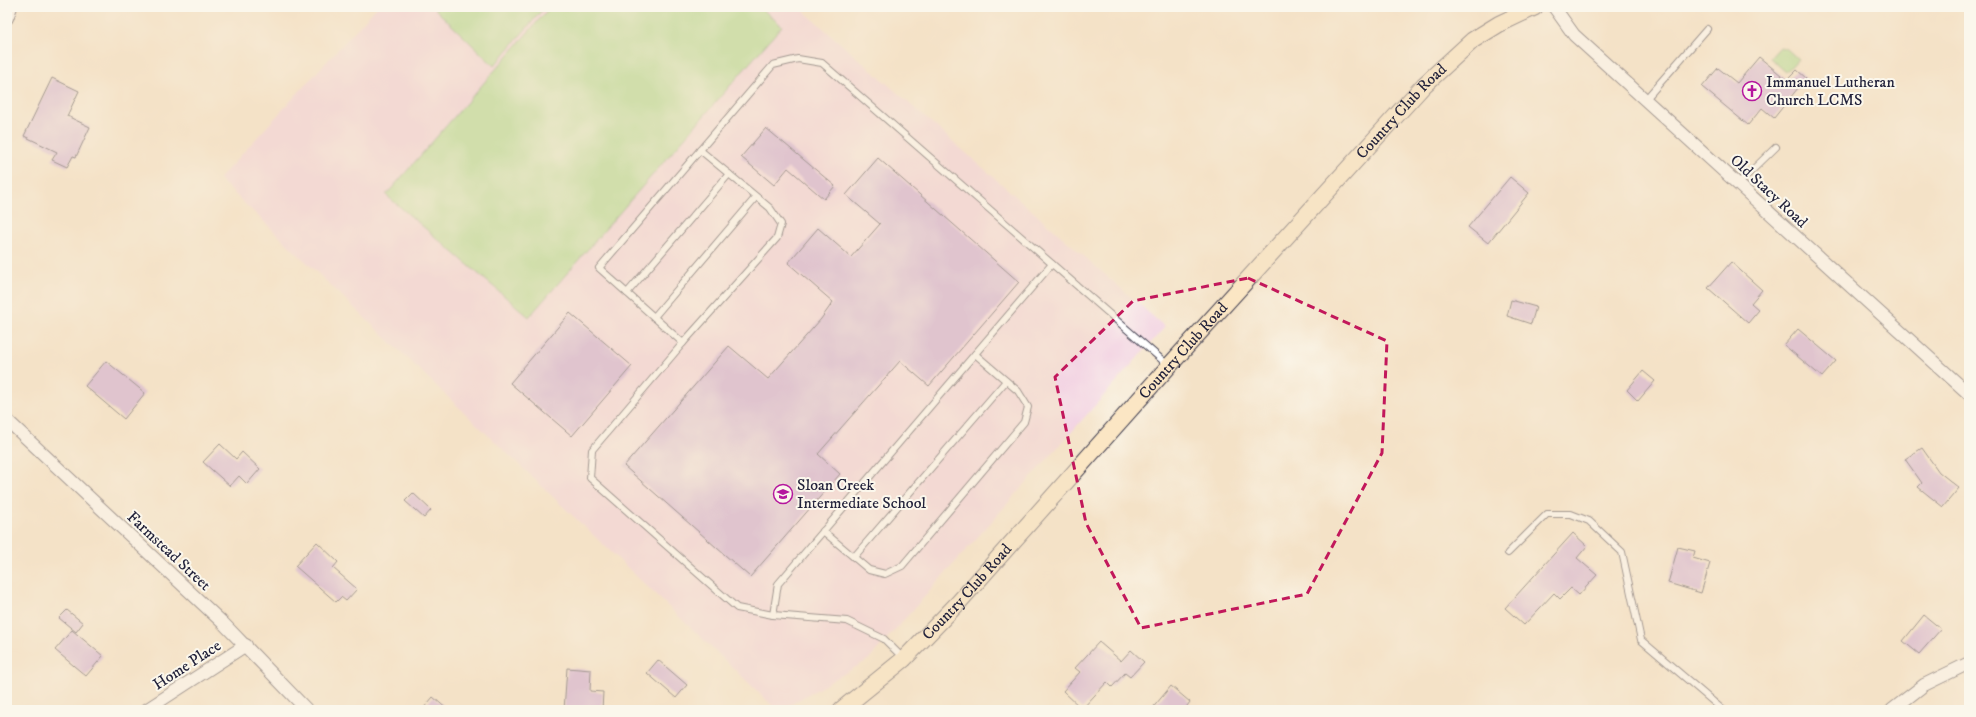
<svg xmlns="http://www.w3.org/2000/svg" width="1976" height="717" font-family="'IM FELL DW Pica',serif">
  <rect width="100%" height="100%" fill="#fbf7ec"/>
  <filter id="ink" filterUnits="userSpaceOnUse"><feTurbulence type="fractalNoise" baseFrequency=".025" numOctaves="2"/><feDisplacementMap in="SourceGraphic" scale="8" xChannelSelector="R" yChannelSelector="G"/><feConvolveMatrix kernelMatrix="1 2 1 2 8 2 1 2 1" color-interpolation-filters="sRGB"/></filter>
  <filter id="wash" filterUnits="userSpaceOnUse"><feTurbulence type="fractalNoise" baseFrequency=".012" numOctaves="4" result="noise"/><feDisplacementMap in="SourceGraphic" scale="16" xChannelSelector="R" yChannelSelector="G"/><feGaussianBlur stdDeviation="0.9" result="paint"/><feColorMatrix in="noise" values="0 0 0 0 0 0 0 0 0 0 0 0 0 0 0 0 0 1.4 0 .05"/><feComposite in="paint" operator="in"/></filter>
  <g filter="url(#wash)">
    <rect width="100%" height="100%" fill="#f4e2c7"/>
    <!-- built -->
    <path fill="#f2cfe2" d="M377,7h422l366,320 -297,333 -87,50h-4l-558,-531z"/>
    <!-- park -->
    <g fill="#a6da8a" stroke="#647e62">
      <path d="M433,7h112l-51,59z"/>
      <path d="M550,7h210l22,19 -253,291 -143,-122z"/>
      <path d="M1780,47l7,2 11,10 -12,13 -16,-14z"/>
    </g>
    <g id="blocks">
      <!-- building -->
      <g fill="#c7a0d8">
        <path d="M1759,57l28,23 10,-10 9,8 -32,40 -12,-10 -14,17 -46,-38 16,-19 19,15z"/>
        <path d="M52,78l27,13 -12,25 23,11 -14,30 -3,-1 -6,11 -15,-7 5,-8 -33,-16z"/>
        <path d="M766,128l69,58 -11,13 -36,-31 -14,17 -33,-28z"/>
        <path d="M878,158l141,124 -90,104 -29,-25 -82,93 22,20 -90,103 -126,-111 105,-120 39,33 53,-60 12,-17 -45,-39 30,-35 33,29 29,-33 -34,-29z"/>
        <path d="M1510,177l19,16 -41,50 -20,-16z"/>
        <path d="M1731,262l31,28 -11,13 8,7 -11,13 -40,-35z"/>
        <path d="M1511,300l25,7 -5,17 -24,-8z"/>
        <path d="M570,313l62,53 -60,70 -62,-53z"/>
        <path d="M1798,329l38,32 -14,16 -38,-32z"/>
        <path d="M106,361l39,32 -21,26 -39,-33z"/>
        <path d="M1643,371l12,10 -17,20 -11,-11z"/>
        <path d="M220,444l16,15 6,-7 18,17 -13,15 -8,-8 -9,10 -27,-24z"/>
        <path d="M1922,448l17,24 20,16 -16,19 -25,-20 4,-4 -17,-24z"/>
        <path d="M413,493l18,17 -7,8 -19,-17z"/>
        <path d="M1573,533l14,13 -10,12 20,17 -18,20 -8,-7 -11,11 -6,-6 -30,32 -19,-17z"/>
        <path d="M317,542l21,20 -5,6 24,21 -11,12 -5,-4 -5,5 -41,-36z"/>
        <path d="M1678,547l17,4 -2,7 17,5 -9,30 -33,-10z"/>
        <path d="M67,610l16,13 -7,9 -17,-14z"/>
        <path d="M1924,615l17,14 -22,25 -16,-13z"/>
        <path d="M72,630l31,26 -17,20 -31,-26z"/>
        <path d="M1099,642l22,19 10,-11 13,12 -14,15 -5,-4 -13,14 -5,-5 -25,27 -19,-18 17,-19 -5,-4z"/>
        <path d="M658,660l29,25 -11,13 -29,-25z"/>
        <path d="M567,668l24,2 -1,21 13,1 -1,18h-38z"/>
        <path d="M1171,686l19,16 -6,8h-33z"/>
        <path d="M433,697l15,13h-26z"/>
      </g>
    </g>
  </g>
  <g filter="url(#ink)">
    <use href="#blocks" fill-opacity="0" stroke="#423f50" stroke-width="1"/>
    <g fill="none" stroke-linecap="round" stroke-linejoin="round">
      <defs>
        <g id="lane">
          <path d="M1645,100l62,-71"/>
          <path d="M1738,184l38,-37"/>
          <path d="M627,293l102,-119"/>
          <path d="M654,317l102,-120"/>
          <path d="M683,343l94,-105 4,-14 -11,-16 -70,-58"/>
          <path d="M823,531l46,39 16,4 17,-8 122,-144 4,-15 -10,-16 -43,-37"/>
          <path d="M1508,553l39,-39h24l18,7 33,31 19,88 82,70"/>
          <path d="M854,557l152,-176"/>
          <path d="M773,615l5,-31 274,-320"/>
          <path d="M904,659l-20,-20 -37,-18 -74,-6 -36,-7 -147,-130 2,-28 91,-107 -84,-75 174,-203 25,-6 24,4 347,303"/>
        </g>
        <g id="street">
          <path d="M1554,7l20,28 395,359"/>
          <path d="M7,18l4,-11"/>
          <path d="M7,420l216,203 84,87"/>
          <path d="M146,710l100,-65"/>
          <path d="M1892,710l32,-25 45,-22"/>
        </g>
        <g id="secondary">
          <path id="s1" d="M841,710l63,-51 55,-57 210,-236 255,-281 49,-45 26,-16 36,-17"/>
        </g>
      </defs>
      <!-- lane casing -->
      <use href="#lane" stroke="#423f50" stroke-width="8"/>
      <!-- street casing -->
      <use href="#street" stroke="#423f50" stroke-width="14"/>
      <!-- secondary casing -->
      <use href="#secondary" stroke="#423f50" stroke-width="18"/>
      <!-- lane -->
      <use href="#lane" stroke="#fff" stroke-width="6"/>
      <!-- street -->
      <use href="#street" stroke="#fff" stroke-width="12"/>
      <!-- secondary -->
      <use href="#secondary" stroke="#fbe6c4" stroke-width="16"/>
    </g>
  </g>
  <!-- marked area -->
  <path d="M0 0H1976V717H0ZM1248,278l139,63 -5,112 -75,141 -166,34 -55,-105 -31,-146 78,-76z" fill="#f4e2c7" fill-opacity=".55" fill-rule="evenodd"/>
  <path fill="none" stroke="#c2185b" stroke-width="3" stroke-dasharray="8 5" stroke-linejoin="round" d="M1248,278l139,63 -5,112 -75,141 -166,34 -55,-105 -31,-146 78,-76z"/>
  <!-- icons -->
  <defs>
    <symbol id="church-ring" viewBox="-11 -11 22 22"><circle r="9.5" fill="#fbf7ec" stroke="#b5179e" stroke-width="1.5"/><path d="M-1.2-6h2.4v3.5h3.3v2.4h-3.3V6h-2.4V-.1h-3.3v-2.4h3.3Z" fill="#b5179e"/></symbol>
    <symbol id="school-ring" viewBox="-11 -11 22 22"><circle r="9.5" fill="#fbf7ec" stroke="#b5179e" stroke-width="1.5"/><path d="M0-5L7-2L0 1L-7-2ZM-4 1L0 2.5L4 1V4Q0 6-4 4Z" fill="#b5179e"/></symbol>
  </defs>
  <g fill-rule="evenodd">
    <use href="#church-ring" x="1741" y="80" width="22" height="22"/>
    <use href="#school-ring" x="772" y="483" width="22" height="22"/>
  </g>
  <g text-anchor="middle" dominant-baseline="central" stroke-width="4" stroke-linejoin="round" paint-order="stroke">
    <!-- poi labels -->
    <g font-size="16" fill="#22223b" stroke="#fbf7ec" text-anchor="start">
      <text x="1766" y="82">Immanuel Lutheran<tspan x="1766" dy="18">Church LCMS</tspan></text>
      <text x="797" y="485">Sloan Creek<tspan x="797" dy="18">Intermediate School</tspan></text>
    </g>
    <!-- street labels -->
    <g font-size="16" fill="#22223b" stroke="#fbf7ec">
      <text stroke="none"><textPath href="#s1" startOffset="821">Country Club Road</textPath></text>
      <text transform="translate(1769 191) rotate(43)">Old Stacy Road</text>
      <text stroke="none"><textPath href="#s1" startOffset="497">Country Club Road</textPath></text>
      <text transform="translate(169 551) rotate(43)">Farmstead Street</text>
      <text stroke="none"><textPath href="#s1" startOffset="173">Country Club Road</textPath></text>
      <text transform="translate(187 665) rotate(-33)">Home Place</text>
    </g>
  </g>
  <!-- margin -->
  <rect width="1976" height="717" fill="none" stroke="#fbf7ec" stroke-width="24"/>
</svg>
